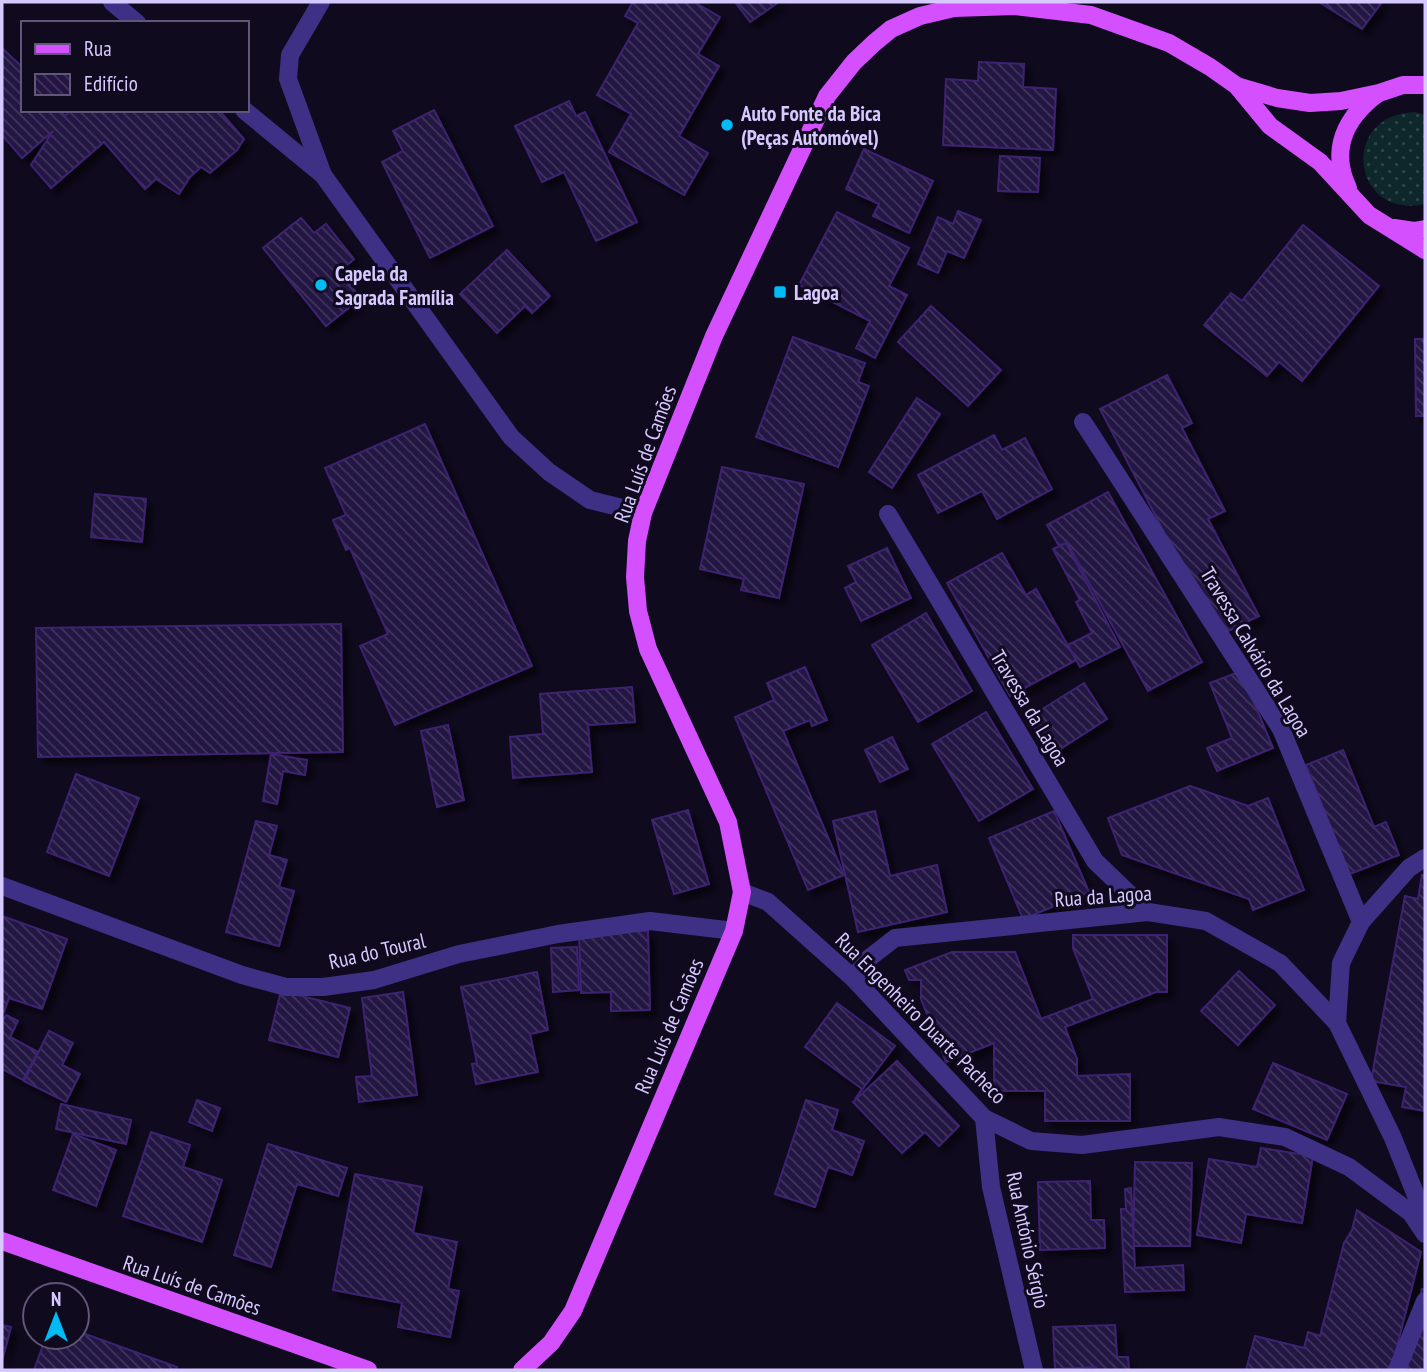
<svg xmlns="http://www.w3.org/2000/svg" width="1427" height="1372" font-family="'PT Sans Narrow',sans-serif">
  <defs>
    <pattern id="garden-dots" width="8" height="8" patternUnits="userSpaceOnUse" patternTransform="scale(1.75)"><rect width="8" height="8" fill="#0d272a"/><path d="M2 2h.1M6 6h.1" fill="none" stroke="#30454a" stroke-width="1.8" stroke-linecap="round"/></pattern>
    <pattern id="building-back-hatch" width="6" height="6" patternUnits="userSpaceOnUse" patternTransform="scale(1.75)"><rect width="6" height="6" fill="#231442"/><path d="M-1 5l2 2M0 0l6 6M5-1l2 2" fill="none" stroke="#42355e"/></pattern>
    <filter id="shadow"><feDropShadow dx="6" dy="6" stdDeviation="3.5" flood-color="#0009"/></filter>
  </defs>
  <rect width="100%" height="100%" fill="#100a1f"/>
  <!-- garden -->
  <path fill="url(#garden-dots)" d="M1415,112l10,3v89c-72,17 -88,-89 -10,-92z"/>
  <!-- building -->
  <g fill="url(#building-back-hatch)" stroke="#3d2471" stroke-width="2" filter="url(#shadow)">
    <path d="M633,2h61l26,15 -22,37 21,12 -40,70 29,17 -24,42 -75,-43 22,-38 -34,-19 41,-72 -13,-7z"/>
    <path d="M735,2h44l-29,20z"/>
    <path d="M1319,2h63l-20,27z"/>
    <path d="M2,48l21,20v42h37l5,6 6,-6h148l25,29 -7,11 -27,23 -9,-6 -11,10 -11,17 -23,-15 -11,10 -41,-47 -53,46 -20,-23 22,-34 -31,27 -20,-23z"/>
    <path d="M979,62l45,2 -1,23 33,2 -3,61 -110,-5 3,-66 32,2z"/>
    <path d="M569,101l7,15 9,-4 52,110 -41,19 -32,-69 -22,10 -27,-56z"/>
    <path d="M434,110l59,116 -63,32 -48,-96 21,-11 -10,-20z"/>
    <path d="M864,149l69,32 -24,52 -36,-17 6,-12 -33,-15z"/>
    <path d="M1000,156l40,2 -2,34 -40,-1z"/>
    <path d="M958,211l23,9 -17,38 -17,-7 -9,22 -20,-9 20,-47 15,7z"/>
    <path d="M837,212l72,36 -20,38 18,9 -32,63 -19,-10 14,-27 -71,-36z"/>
    <path d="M301,218l13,15 12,-9 28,35 -15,13 22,26 -35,28 -63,-78z"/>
    <path d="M1303,225l76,61 -77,95 -23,-19 -12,14 -63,-51 27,-32 11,8z"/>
    <path d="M507,250l43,46 -18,17 -7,-7 -28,27 -37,-39z"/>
    <path d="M931,306l70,64 -33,36 -70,-64z"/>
    <path d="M793,337l72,26 -7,19 11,4 -31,81 -82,-30z"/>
    <path d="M1415,339h10v77h-9z"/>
    <path d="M1167,375l25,48 -10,5 43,83 -17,8 51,97 -41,20 -118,-227z"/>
    <path d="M917,398l23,16 -48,74 -23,-16z"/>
    <path d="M425,424l107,242 -137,59 -35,-79 28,-12 -38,-86 -4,2 -13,-30 13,-5 -21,-47z"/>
    <path d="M994,435l8,15 23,-12 27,51 -55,30 -15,-28 -44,22 -20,-38z"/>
    <path d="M722,467l82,17 -25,114 -38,-8 3,-11 -44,-10z"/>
    <path d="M1108,492l94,170 -54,29 -81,-149 -8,4 -12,-21z"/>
    <path d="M95,494l51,5 -4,43 -51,-5z"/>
    <path d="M1066,543l54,104 -40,20 -12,-22 24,-12 -16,-31 4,-2 -27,-51z"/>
    <path d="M887,548l24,50 -50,23 -16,-33 11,-6 -8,-16z"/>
    <path d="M1002,553l24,42 10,-6 40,71 -66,36 -63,-113z"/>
    <path d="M926,613l46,78 -54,31 -46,-77z"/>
    <path d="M341,624l2,128 -305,5 -2,-129z"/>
    <path d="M805,667l22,53 -15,6 -2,-6 -27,11 61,144 -36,15 -73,-173 39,-17 -7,-17z"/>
    <path d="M1241,671l32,77 -56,23 -10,-23 25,-10 -22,-55z"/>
    <path d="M1084,683l23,36 -56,36 -23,-37z"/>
    <path d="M632,687l3,35 -47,3 4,47 -79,6 -3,-41 33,-3 -3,-40z"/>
    <path d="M986,712l47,77 -54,32 -47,-77z"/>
    <path d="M448,725l16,75 -27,7 -16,-76z"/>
    <path d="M892,737l16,32 -28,13 -15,-32z"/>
    <path d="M1343,750l31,77 12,-5 13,33 -49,19 -44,-109z"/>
    <path d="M271,754l36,6 -2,15 -22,-4 -6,33 -14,-3z"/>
    <path d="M76,774l63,24 -30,78 -62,-24z"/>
    <path d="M1190,786l58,20 20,-8 36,92 -51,20 -4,-11 -127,-44 -14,-37z"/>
    <path d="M688,810l21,74 -35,10 -22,-74z"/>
    <path d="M875,811l15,65 47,-11 10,47 -89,20 -25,-111z"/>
    <path d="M1054,811l35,81 -66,27 -34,-81z"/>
    <path d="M256,821l21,5 -8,29 18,5 -8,27 15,4 -15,55 -53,-14z"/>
    <path d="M1422,875h3v236l-23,-4 4,-20 -35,-6 34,-185 13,3z"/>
    <path d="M2,916l65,23 -25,70 -33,-11 -5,14 -2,-1z"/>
    <path d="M648,931l2,79 -39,1v-19l-30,1 -2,-61z"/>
    <path d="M1073,935h94v57h-11l-91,35 12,32v17l53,-2v47h-85v-30h-51v-48l-48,19 -25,-63v-19h-12l-4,-10 47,-18h63l26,67 52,-20 -20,-51z"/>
    <path d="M577,947l2,43 -26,2 -2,-44z"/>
    <path d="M1239,971l36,34 -37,40 -37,-34z"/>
    <path d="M537,972l11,58 -18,4 8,38 -62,12 -4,-20 5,-1 -16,-76z"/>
    <path d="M281,991l69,17 -12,49 -69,-17z"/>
    <path d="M403,992l14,103 -58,7 -3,-25 16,-1 -10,-78z"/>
    <path d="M837,1003l58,43 -40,53 7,-10 -57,-42z"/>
    <path d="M6,1015l12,6 -8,16 28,15 -15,28 -21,-11v-47z"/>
    <path d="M49,1031l24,12 -11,22 18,9 -14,28 -42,-21z"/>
    <path d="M897,1061l62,65 -20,20 -14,-14 -23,21 -49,-51z"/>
    <path d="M1273,1063l74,31 -20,46 -74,-31z"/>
    <path d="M197,1100l23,8 -8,23 -23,-9z"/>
    <path d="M806,1100l32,10 -6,20 32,11 -12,34 -24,-8 -13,40 -40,-13z"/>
    <path d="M61,1104l70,16 -5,24 -70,-15z"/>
    <path d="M151,1132l39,13 -7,22 39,13 -20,62 -79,-26z"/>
    <path d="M73,1134l43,16 -20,56 -43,-16z"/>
    <path d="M268,1144l79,24 -9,28 -41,-12 -26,83 -37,-12z"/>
    <path d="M1261,1148l52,8 -11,67 -56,-9 -5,29 -44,-8 12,-76 48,8z"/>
    <path d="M1135,1162l57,1 -2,83h-57z"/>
    <path d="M355,1174l67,13 -9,46 44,9 -9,47 11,2 -9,46 -52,-10 4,-24 -69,-13z"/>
    <path d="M1090,1181l1,39h13l1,28 -65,2 -2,-68z"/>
    <path d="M1131,1188l4,80 48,-3 1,25 -59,2 -4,-83h5l-1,-20z"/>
    <path d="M1357,1210l64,42 -30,118h-145l9,-34 49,12 4,-16 12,4 24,-93 8,-13z"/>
    <path d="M1422,1289l3,1v80h-24z"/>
    <path d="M2,1325l9,2 -9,34z"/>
    <path d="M1115,1325l2,32h11l1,13h-33v-3l-41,2 -2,-42z"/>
    <path d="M77,1331l100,36 -2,3h-141l12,-33h31z"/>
  </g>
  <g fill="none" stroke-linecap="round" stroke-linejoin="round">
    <!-- minor -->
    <g stroke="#3e3084" stroke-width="18">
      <path d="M112,2l25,21"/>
      <path d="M321,2l-31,53 -2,24 35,96"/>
      <path d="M244,110l79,65 188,262 38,35 41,28 53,13"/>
      <path d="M1083,422l198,307 80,193"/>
      <path d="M888,514l207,347 53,51"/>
      <path d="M1425,858l-16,10 -48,54 -20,41 -4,60 56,115 32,80"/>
      <path d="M2,886l240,89 44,12h37l51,-7 85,-26 99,-20 92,-13 84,10"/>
      <path d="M742,892l26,10 85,76 131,140 47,23 51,4 137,-18 66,10 64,30 62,46 14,21"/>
      <path d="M853,978l15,-19 27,-21 253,-26 58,9 74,42 57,60"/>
      <path d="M984,1118l7,69 43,183"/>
      <path d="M1397,1370l28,-69"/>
    </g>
    <!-- primary -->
    <g stroke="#d450ff" stroke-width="18">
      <path d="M1237,86l40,12 33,5 31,-2 38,-8 24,-8h22"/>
      <path d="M1348,188c-18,-38 -3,-70 29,-94"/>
      <path d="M1394,228l20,3 11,-2"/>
      <path d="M2,1241l366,129"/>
      <path d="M522,1370l29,-27 22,-32 161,-380 8,-39 -14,-70 -80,-173 -10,-38 -3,-34 2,-36 6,-28 71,-177 113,-240 27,-34 20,-19 17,-14 29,-13 34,-8 60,-2 77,9 78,28 41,24 27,19 33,40 50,36 49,53 56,35"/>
    </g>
  </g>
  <!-- markers -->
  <g fill="#00bcf4" stroke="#100a1f" stroke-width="2.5">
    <circle cx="727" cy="125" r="7"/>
    <circle cx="321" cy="285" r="7"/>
    <rect x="773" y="285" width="14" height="14" rx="3.5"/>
  </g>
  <g text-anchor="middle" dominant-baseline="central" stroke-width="6" stroke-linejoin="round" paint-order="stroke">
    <!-- poi labels -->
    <g font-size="21" font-weight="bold" fill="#d6c9ff" stroke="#100a1f" text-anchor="start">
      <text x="741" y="113">Auto Fonte da Bica<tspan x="741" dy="24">(Peças Automóvel)</tspan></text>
      <text x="335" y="273">Capela da<tspan x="335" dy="24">Sagrada Família</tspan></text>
      <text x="794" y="292">Lagoa</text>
    </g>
    <!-- street labels -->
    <g font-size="21" fill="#d6c9ff" stroke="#100a1f">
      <text transform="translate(645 454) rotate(-70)">Rua Luís de Camões</text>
      <text transform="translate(1256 652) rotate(59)">Travessa Calvário da Lagoa</text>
      <text transform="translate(1030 708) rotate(59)">Travessa da Lagoa</text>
      <text transform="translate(1103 896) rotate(-4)">Rua da Lagoa</text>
      <text transform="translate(377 951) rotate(-13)">Rua do Toural</text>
      <text transform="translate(921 1018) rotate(45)">Rua Engenheiro Duarte Pacheco</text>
      <text transform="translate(669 1026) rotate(-67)">Rua Luís de Camões</text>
      <text transform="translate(1028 1240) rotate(78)">Rua António Sérgio</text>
      <text transform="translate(192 1285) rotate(19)">Rua Luís de Camões</text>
    </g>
  </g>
  <!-- border -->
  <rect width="1427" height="1372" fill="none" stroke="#d6c9ff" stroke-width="7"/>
  <!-- legend -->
  <rect x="21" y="21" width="228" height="91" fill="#100a1f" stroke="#5f5679" stroke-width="2"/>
  <rect x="35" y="44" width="35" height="10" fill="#d450ff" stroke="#5f5679" stroke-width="2"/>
  <text x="84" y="56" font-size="21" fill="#d6c9ff">Rua</text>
  <rect x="35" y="74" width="35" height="21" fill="url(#building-back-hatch)" stroke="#5f5679" stroke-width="2"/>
  <text x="84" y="91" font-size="21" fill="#d6c9ff">Edifício</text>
  <!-- north arrow -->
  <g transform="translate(56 1316)"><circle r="33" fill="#100a1f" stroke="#5f5679" stroke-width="2"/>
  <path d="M0-5L12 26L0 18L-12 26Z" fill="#00bcf4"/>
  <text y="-10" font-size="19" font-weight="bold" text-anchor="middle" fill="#d6c9ff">N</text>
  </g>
</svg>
